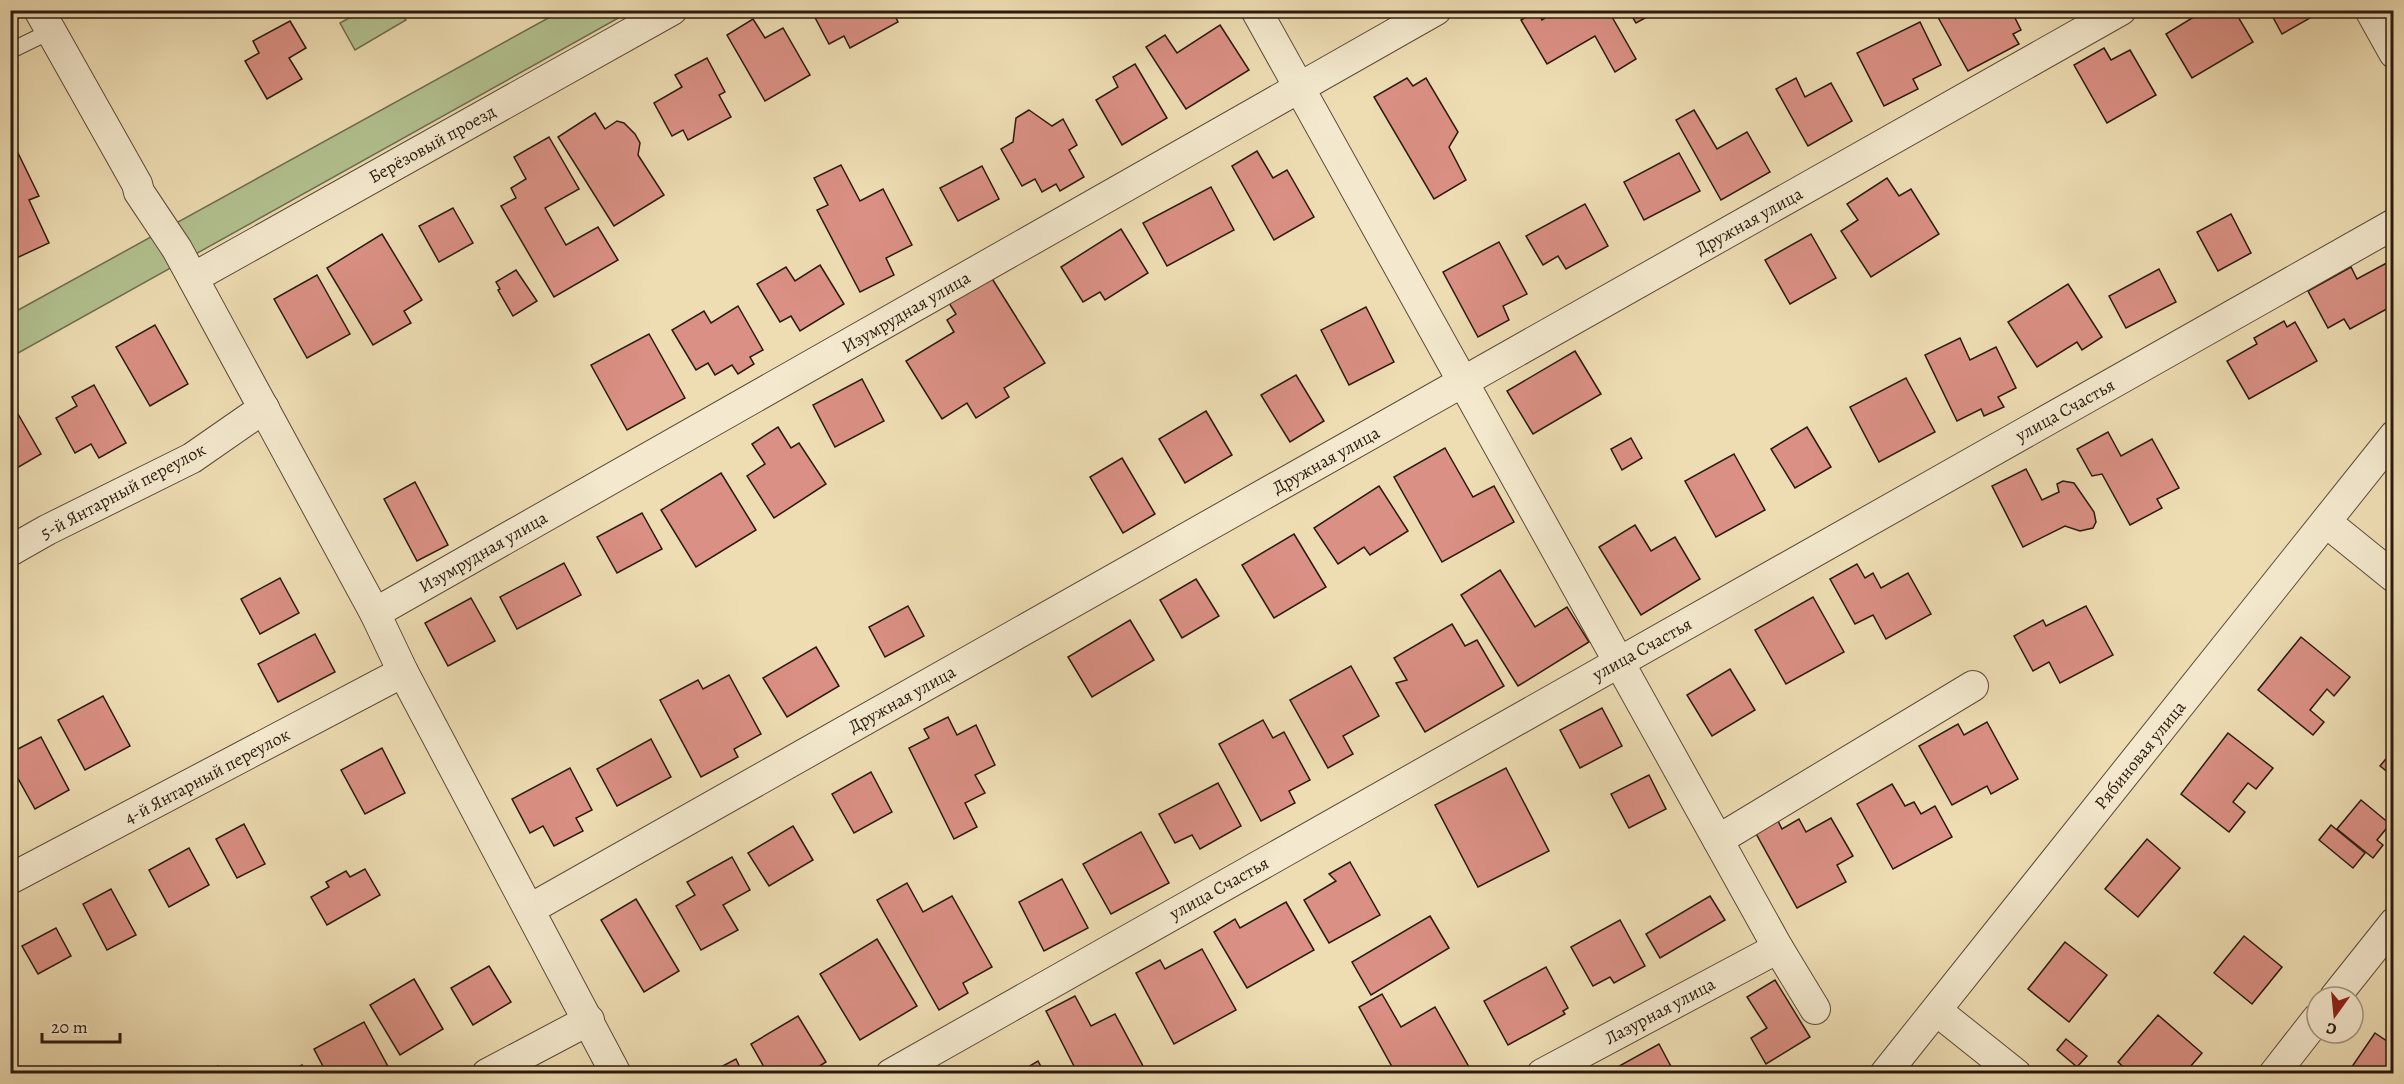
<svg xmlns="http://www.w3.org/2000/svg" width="2404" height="1084" font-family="Alegreya,serif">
  <rect width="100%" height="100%" fill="#eeddb3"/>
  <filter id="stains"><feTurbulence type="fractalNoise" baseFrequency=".00333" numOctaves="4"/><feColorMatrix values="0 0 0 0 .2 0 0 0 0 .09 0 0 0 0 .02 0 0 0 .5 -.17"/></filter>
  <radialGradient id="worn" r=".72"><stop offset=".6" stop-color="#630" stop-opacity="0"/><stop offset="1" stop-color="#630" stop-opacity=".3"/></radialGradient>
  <!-- green -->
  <g fill="#b3c291" stroke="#6f6e50" stroke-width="1.5">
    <path d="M363,10l37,1 6,9 -51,30 -15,-27z"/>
    <path d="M561,11h70l-620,346v-43z"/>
  </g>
  <!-- building -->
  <g fill="#da9084" stroke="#2b1a0e" stroke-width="1.5">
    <path d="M811,10h81l6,12 -48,26 -6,-12 -15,8z"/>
    <path d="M1558,10h50l28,49 -21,13 -20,-36 -48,28 -26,-44 16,-9 5,9z"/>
    <path d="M1628,10h28v2l-20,11z"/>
    <path d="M1937,10h74l10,20 -8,4 6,10 -51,27 -33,-59z"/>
    <path d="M2205,10h29l19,32 -61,36 -26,-44z"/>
    <path d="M2269,10h55l-42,24z"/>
    <path d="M753,19l12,19 18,-10 27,47 -45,26 -38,-66z"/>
    <path d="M290,21l16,27 -17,10 13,21 -35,20 -22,-38 14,-8 -6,-12z"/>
    <path d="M1920,22l21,43 -28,14 5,10 -34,17 -27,-53z"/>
    <path d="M1220,25l29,45 -63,39 -40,-62 19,-12 12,18z"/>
    <path d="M2104,48l7,12 19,-10 26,45 -49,28 -33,-58z"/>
    <path d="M707,58l18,34 -6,3 12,22 -43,23 -5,-10 -11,6 -18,-33 28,-16 -7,-12z"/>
    <path d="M1135,64l32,54 -45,27 -26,-45 22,-13 -5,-10z"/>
    <path d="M1407,78l6,8 13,-8 32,54 -9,15 17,33 -32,19 -60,-102z"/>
    <path d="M1796,78l9,19 26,-14 21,38 -44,25 -32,-57z"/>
    <path d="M1029,110l23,16 11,-7 14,26 -8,5 15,27 -24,14 -4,-7 -14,8 -7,-13 -13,7 -21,-37 12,-7 3,-24z"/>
    <path d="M1694,110l23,39 30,-17 23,40 -49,28 -45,-80z"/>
    <path d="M595,113l10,16 12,-8 7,2 11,11 5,9 -2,12 26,40 -50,31 -56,-89z"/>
    <path d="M549,137l30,52 -34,19 21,37 32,-18 20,33 -64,37 -53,-91 15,-8 -5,-10 15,-9 -12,-22z"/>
    <path d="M1257,151l16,27 14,-8 27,47 -40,23 -42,-74z"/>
    <path d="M18,153l21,43 -10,4 20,43 -39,18v-104z"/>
    <path d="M1679,153l21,38 -56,29 -20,-38z"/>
    <path d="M841,165l19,36 23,-12 29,56 -26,13 8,17 -34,17 -43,-82 11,-5 -14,-27z"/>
    <path d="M982,166l17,33 -41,22 -18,-33z"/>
    <path d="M1887,178l12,18 12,-7 28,45 -68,43 -30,-46 17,-11 -11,-16z"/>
    <path d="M1211,187l23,43 -67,36 -24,-43z"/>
    <path d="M1585,204l23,42 -42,23 -8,-13 -15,9 -17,-29z"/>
    <path d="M453,208l20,35 -34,19 -20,-36z"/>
    <path d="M2231,214l20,39 -33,18 -21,-39z"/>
    <path d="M1121,229l27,44 -43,27 -5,-8 -17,10 -22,-35z"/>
    <path d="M382,234l40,66 -18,11 7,12 -38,22 -46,-77z"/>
    <path d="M1811,234l25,44 -46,26 -25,-44z"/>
    <path d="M1499,242l28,52 -24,12 6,14 -31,17 -35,-65z"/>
    <path d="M2394,259v46l-44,24 -6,-10 -16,9 -20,-37 43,-24 6,12z"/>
    <path d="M820,265l24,39 -44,27 -9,-15 -11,6 -23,-38 29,-17 9,14z"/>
    <path d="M2159,269l17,33 -50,26 -17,-32z"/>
    <path d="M516,270l21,31 -24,15 -15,-26 2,-1 -4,-7z"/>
    <path d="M317,275l33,59 -43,24 -33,-59z"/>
    <path d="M991,277l54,86 -41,25 5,9 -33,21 -9,-15 -25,16 -36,-58 48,-29 -7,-12 9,-6 -7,-11z"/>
    <path d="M2068,284l34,53 -20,13 -5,-8 -40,25 -29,-45z"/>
    <path d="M738,306l25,44 -13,7 4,7 -16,10 -6,-9 -17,10 -7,-12 -12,7 -24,-40 32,-19 7,12z"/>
    <path d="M1366,307l28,55 -45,23 -28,-55z"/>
    <path d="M2284,321l3,6 8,-5 22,39 -68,38 -22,-38 30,-17 -3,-6z"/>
    <path d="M155,325l33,59 -38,22 -34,-59z"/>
    <path d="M649,334l36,64 -58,32 -36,-65z"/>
    <path d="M1960,338l10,22 26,-13 20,41 -18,9 6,10 -20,9 -3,-7 -24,12 -32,-66z"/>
    <path d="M1575,351l26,43 -68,40 -26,-43z"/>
    <path d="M1296,375l28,46 -34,21 -29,-47z"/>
    <path d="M1906,378l29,54 -56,30 -29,-55z"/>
    <path d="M862,379l22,42 -49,26 -22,-42z"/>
    <path d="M94,385l32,58 -27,15 -8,-14 -16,9 -19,-35 21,-12 -5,-9z"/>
    <path d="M11,402l30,52 -31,18v-69z"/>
    <path d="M1206,411l26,44 -47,28 -26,-44z"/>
    <path d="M778,427l13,21 8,-5 27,41 -52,34 -27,-42 18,-12 -13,-20z"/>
    <path d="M1807,427l24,40 -36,21 -24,-39z"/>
    <path d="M2108,432l13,24 31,-17 27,49 -22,11 5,9 -32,17 -28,-51 -10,2 -15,-27z"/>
    <path d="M1631,438l11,20 -20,12 -11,-21z"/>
    <path d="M1445,448l28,49 21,-11 20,36 -72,40 -48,-85z"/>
    <path d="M1734,454l31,56 -49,27 -31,-56z"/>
    <path d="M1122,458l33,56 -32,19 -33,-56z"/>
    <path d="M2026,469l16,31 17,-8 -2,-8 6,-3 11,2 20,29 2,10 -3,6 -13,3 -15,-5 -42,21 -31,-61z"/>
    <path d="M721,473l35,57 -60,37 -35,-57z"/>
    <path d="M415,482l33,63 -31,16 -33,-62z"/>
    <path d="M1379,486l29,45 -38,24 -6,-8 -26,17 -24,-36z"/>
    <path d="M642,513l20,36 -45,24 -20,-36z"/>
    <path d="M1635,525l16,26 24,-14 25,42 -59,36 -42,-68z"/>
    <path d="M1294,534l32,53 -52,31 -32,-53z"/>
    <path d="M564,563l17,32 -64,34 -17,-32z"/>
    <path d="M1857,564l8,14 8,-5 8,15 27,-15 23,41 -45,25 -13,-24 -18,9 -25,-45z"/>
    <path d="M1500,570l35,57 32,-20 22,35 -71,44 -57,-91z"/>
    <path d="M280,578l19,35 -39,21 -19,-35z"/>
    <path d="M1196,579l23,37 -37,22 -22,-38z"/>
    <path d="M1813,597l31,55 -58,32 -31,-54z"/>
    <path d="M471,598l24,43 -47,25 -23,-43z"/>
    <path d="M908,606l16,30 -39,21 -16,-30z"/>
    <path d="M2086,606l27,49 -53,28 -11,-21 -16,9 -19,-35 29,-16 3,6z"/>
    <path d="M1130,620l24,40 -62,37 -24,-40z"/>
    <path d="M1452,624l13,22 12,-6 27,46 -79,46 -29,-49 11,-3 -13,-22z"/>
    <path d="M315,634l20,38 -57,30 -20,-38z"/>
    <path d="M2301,637l49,40 -16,19 -7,-7 -17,21 14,12 -11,13 -55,-45z"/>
    <path d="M816,647l23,39 -52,31 -24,-39z"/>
    <path d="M1351,666l28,50 -36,20 10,18 -25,14 -38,-68z"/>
    <path d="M1730,669l25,41 -43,26 -25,-41z"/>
    <path d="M729,675l32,59 -27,15 4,8 -37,20 -41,-77 38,-20 5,9z"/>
    <path d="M103,696l27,50 -45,24 -27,-50z"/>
    <path d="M1602,708l20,38 -42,22 -20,-38z"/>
    <path d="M948,717l9,18 19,-10 19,40 -20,10 10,18 -20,10 12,24 -23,12 -45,-91 20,-10 -5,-9z"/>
    <path d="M1263,720l10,18 11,-6 26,48 -21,11 6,12 -34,18 -42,-77z"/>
    <path d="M1987,722l31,57 -27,15 -4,-8 -35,19 -33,-59 39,-22 6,11z"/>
    <path d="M2228,733l45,35 -17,21 -8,-6 -15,19 12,10 -16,20 -48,-38z"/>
    <path d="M41,737l28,53 -34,19 -25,-45v-11z"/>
    <path d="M651,739l20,38 -54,29 -20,-37z"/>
    <path d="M382,748l23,45 -40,21 -24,-44z"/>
    <path d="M2394,749v28l-14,-11z"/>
    <path d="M570,768l22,42 -16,8 7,13 -29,15 -11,-20 -13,7 -18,-34z"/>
    <path d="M1506,768l43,83 -71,36 -43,-82z"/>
    <path d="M871,772l21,40 -38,21 -22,-39z"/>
    <path d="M1649,775l17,34 -37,19 -18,-34z"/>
    <path d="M1218,783l23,43 -41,23 -8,-14 -17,8 -16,-29z"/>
    <path d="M1892,784l13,22 9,-4 7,12 14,-8 17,31 -59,32 -36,-65z"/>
    <path d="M2361,800l29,24 -13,16 6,5 -10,13 -36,-29z"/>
    <path d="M1776,817l6,12 17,-10 7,13 25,-14 22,38 -16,9 9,17 -49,26 -43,-78z"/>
    <path d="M244,824l21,40 -28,14 -21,-39z"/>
    <path d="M2331,825l34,28 -12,15 -34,-28z"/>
    <path d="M793,826l20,34 -44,26 -21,-33z"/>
    <path d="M1141,832l28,51 -58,31 -28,-50z"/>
    <path d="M2147,839l33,29 -42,49 -33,-28z"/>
    <path d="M189,848l20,37 -40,22 -20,-37z"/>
    <path d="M732,857l18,33 -27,15 15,25 -37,20 -25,-44 19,-11 -8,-13z"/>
    <path d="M1350,862l30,53 -51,28 -25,-43 32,-19 -7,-7z"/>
    <path d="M365,869l15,26 -53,30 -16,-28 18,-10 -3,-5 20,-11 4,6z"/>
    <path d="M1062,879l26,49 -44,23 -25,-49z"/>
    <path d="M907,883l16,29 29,-16 40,71 -29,16 5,10 -29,17 -62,-110z"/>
    <path d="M111,889l25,46 -29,15 -24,-46z"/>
    <path d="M1710,896l15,24 -65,38 -14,-24z"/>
    <path d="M636,899l43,72 -35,21 -43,-72z"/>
    <path d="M1286,902l28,48 -67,38 -33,-56 21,-13 5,9z"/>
    <path d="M1430,916l19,32 -78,47 -19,-33z"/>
    <path d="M1620,920l25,46 -31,17 -4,-6 -17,9 -22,-39z"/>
    <path d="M56,928l15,28 -33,18 -16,-28z"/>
    <path d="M2244,936l38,31 -30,37 -38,-31z"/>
    <path d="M877,939l40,67 -57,34 -40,-66z"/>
    <path d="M2065,942l42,33 -38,47 -41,-33z"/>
    <path d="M1202,949l34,61 -62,34 -38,-71 24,-13 5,9z"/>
    <path d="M489,966l22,36 -38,23 -22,-37z"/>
    <path d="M1546,967l22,41 -5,3 2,3 -57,31 -24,-44z"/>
    <path d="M414,979l29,50 -43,26 -30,-50z"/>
    <path d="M1775,980l35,57 -44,27 -15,-26 16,-10 -20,-31z"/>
    <path d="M1382,994l19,33 34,-20 38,67h-77l-37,-67z"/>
    <path d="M1075,996l16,30 24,-12 28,52 -15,8h-50l-32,-63z"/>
    <path d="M2158,1015l44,38 -18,21h-53l-13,-12z"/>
    <path d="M798,1016l28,46 -19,12h-39l-17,-30z"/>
    <path d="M364,1022l27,50 -4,2h-60l-13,-25z"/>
    <path d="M2375,1033l19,13v28h-47z"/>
    <path d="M2066,1039l21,17 -10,11 -20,-17z"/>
    <path d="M1659,1044l16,30h-61l-2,-4z"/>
    <path d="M736,1059l7,15h-28l-2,-3z"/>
    <path d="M1038,1061l7,13h-29z"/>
    <path d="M302,1065l4,9h-21z"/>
    <path d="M218,1066l4,8h-21z"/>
  </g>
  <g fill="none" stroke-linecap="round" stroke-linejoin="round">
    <defs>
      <path id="lane" d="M10,51l41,-20"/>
      <g id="street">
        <path d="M39,10l98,174 2,8 38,57 198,364 28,59 213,402"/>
        <path d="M1256,10l522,938 37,61"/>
        <path d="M2370,10l24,43"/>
        <path d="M193,278l479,-268"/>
        <path d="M2326,522l68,55"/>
        <path d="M10,551l37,-21 145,-72 72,-50"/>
        <path d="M375,613l1061,-603"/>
        <path d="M1718,840l255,-154"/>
        <path d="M10,879l393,-207"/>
        <path d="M530,909l1591,-899"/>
        <path d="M2335,997l59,-74"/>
        <path d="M1937,1011l79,63"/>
        <path d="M487,1074l102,-54"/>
        <path d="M891,1074l1503,-850"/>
        <path d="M1542,1074l236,-126"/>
        <path d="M1885,1074l509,-638"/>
        <path d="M2274,1074l43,-55"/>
      </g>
    </defs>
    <!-- lane casing -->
    <use href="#lane" stroke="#5c4b37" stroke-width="17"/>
    <!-- street casing -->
    <use href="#street" stroke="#5c4b37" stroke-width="32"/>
    <!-- lane -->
    <use href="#lane" stroke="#f4e9ce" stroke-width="15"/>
    <!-- street -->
    <use href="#street" stroke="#f4e9ce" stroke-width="30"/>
  </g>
  <g text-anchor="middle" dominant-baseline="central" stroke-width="4.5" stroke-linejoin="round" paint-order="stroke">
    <!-- street labels -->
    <g font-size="18" fill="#2b1a0e" stroke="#f4e9ce">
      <text transform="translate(432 144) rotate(-29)">Берёзовый проезд</text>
      <text transform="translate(1749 221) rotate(-29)">Дружная улица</text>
      <text transform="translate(906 312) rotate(-30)">Изумрудная улица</text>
      <text transform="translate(2065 410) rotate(-29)">улица Счастья</text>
      <text transform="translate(1326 460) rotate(-29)">Дружная улица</text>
      <text transform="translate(123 491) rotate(-28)">5-й Янтарный переулок</text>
      <text transform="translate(483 552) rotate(-30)">Изумрудная улица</text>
      <text transform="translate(1642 649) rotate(-29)">улица Счастья</text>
      <text transform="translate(902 699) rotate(-29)">Дружная улица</text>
      <text transform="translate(2140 755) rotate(-51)">Рябиновая улица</text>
      <text transform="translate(207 776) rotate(-28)">4-й Янтарный переулок</text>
      <text transform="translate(1219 888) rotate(-29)">улица Счастья</text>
      <text transform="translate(1660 1011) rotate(-28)">Лазурная улица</text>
    </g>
  </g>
  <!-- margin -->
  <rect width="2404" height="1084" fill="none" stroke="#eeddb3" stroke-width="36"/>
  <rect x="12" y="12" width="2380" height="1060" fill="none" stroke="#2b1a0e" stroke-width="3"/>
  <rect x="18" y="18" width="2368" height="1048" fill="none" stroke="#2b1a0e" stroke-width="1.5"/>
  <!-- north arrow -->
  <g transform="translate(2335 1015) rotate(195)"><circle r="28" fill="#f4e9ce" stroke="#a49681" stroke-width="1.5"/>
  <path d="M0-4.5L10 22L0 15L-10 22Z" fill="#8f2418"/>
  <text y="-9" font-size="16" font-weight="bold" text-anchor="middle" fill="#2b1a0e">С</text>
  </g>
  <!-- scale -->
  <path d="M42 1033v9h78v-9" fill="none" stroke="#2b1a0e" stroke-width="3"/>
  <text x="51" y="1033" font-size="18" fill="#2b1a0e" stroke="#f4e9ce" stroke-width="4.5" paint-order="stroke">20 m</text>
  <rect width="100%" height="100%" filter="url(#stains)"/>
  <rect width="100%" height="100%" fill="url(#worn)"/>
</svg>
